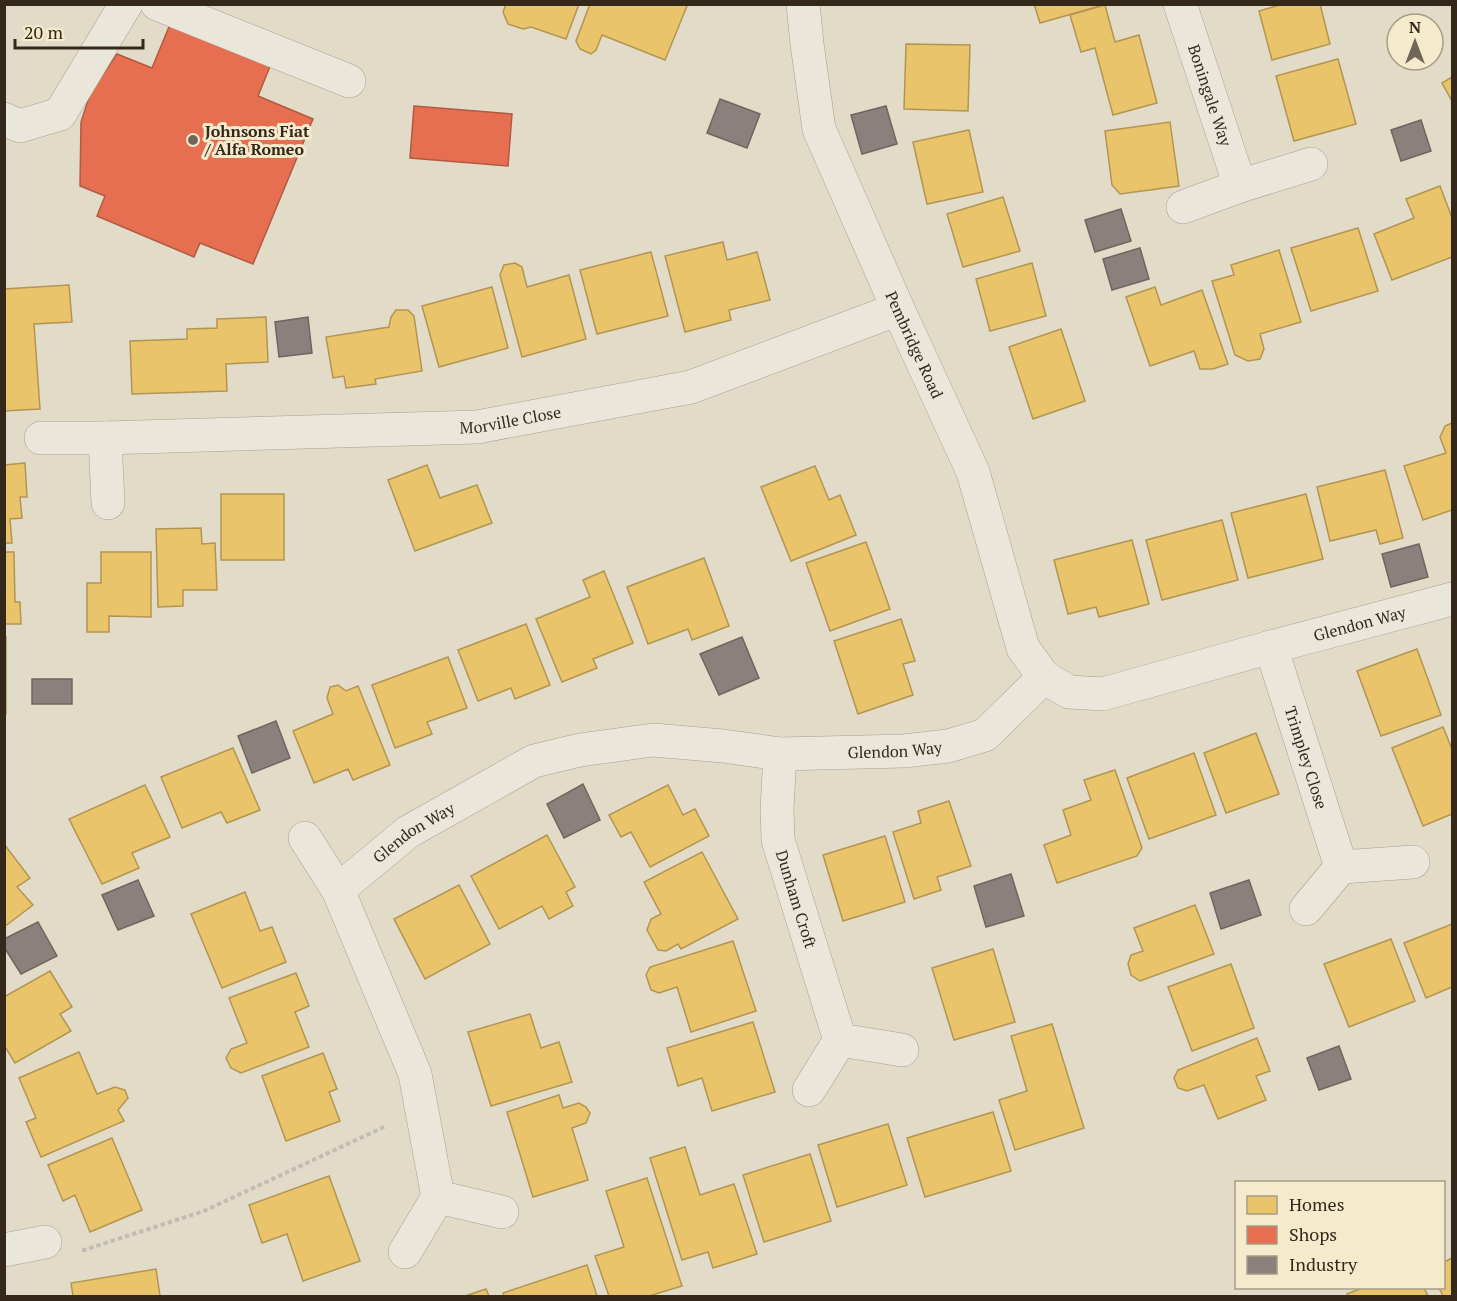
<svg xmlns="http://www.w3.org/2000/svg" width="1457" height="1301" font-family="'PT Serif',serif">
  <rect width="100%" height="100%" fill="#e2dbc8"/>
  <!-- homes -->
  <g fill="#e9c46a" stroke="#b39552" stroke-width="1.5">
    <path d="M506,4h73l-13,35 -35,-12 -8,2 -15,-5 -5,-12z"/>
    <path d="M590,4h93l4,2 -22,54 -63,-25 -6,15 -5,4 -11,-5 -4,-8z"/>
    <path d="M1034,4h73l-67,19z"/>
    <path d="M1283,4h37l10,40 -58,16 -13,-49z"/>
    <path d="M1105,5l10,37 24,-7 18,68 -44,12 -18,-67 -14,4 -11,-37z"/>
    <path d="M906,44l64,1 -2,66 -64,-2z"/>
    <path d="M1338,59l18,65 -62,17 -18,-65z"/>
    <path d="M1452,77v24l-10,-18z"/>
    <path d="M1170,122l9,64 -59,8 -8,-9 -7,-54z"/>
    <path d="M969,130l14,62 -56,12 -14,-62z"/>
    <path d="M1440,186l12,32v39l-60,23 -18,-46 40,-16 -8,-19z"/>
    <path d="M1003,197l17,54 -57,16 -16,-53z"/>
    <path d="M1358,228l20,63 -67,20 -20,-63z"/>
    <path d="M723,242l4,18 30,-8 13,48 -41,10 2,10 -46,12 -20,-76z"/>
    <path d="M1279,250l22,72 -41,12 4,15 -4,10 -12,2 -13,-6 -23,-74 22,-6 -3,-10z"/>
    <path d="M651,252l17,64 -71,18 -17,-64z"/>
    <path d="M515,263l7,4 5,20 42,-12 17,64 -64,18 -22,-82 4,-10z"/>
    <path d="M1032,263l14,53 -56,15 -14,-52z"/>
    <path d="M69,285l3,37 -38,2 6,85 -36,2v-122z"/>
    <path d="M492,287l16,61 -69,19 -17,-61z"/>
    <path d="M1155,287l6,18 41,-15 26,74 -15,5h-13l-6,-18 -44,15 -24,-69z"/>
    <path d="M396,310h12l6,6 8,55 -47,8 1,5 -30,4 -2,-12 -11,2 -7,-41 63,-10 2,-10z"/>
    <path d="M266,317l2,45 -42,2 1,27 -95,3 -2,-53 57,-2v-10l30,-1v-9z"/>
    <path d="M1061,329l24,72 -52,18 -24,-72z"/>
    <path d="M1452,423v87l-29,10 -19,-54 42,-13 -6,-16 5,-11z"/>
    <path d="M25,463l2,34h-7l2,21 -12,1 2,24h-8v-78z"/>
    <path d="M427,465l13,33 37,-13 15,38 -77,28 -27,-71z"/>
    <path d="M815,466l14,34 11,-5 16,40 -65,26 -30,-74z"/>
    <path d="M1385,470l18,68 -23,6 -4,-14 -46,11 -13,-54z"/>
    <rect x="221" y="494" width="63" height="66"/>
    <path d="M1306,494l17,65 -75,19 -17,-65z"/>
    <path d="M1222,520l16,60 -76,20 -16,-60z"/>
    <path d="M201,528l1,16 13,-1 2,47h-34v16l-25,1 -2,-78z"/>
    <path d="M1132,540l17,64 -50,13 -3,-10 -28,7 -14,-54z"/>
    <path d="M866,542l24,67 -60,22 -24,-68z"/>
    <path d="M4,552h10l1,50h5l1,22h-17z"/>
    <path d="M101,552h50v65l-42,-1v16h-22v-49h14z"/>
    <path d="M704,558l25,68 -37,14 -4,-11 -40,15 -21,-57z"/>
    <path d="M604,571l29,72 -40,16 4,9 -35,14 -26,-63 54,-22 -7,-17z"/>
    <path d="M901,619l14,42 -12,3 10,31 -55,19 -24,-73z"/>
    <path d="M526,624l24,61 -35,14 -4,-11 -33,13 -20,-51z"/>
    <rect x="4" y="637" width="2" height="77"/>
    <path d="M1417,649l24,66 -60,21 -24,-65z"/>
    <path d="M448,657l19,51 -40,14 5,12 -37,14 -23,-63z"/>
    <path d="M338,685l8,6 12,-5 32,79 -37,15 -5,-11 -34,14 -21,-52 40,-17 -6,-16 3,-11z"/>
    <path d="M1443,727l9,22v65l-29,12 -31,-78z"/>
    <path d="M1256,733l23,61 -53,19 -22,-60z"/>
    <path d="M233,748l27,62 -33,13 -6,-11 -39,16 -21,-51z"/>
    <path d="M1194,753l22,62 -67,24 -22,-61z"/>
    <path d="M1115,770l27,78 -5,8 -80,27 -13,-38 27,-10 -8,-25 28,-10 -7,-20z"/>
    <path d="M145,785l25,52 -38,16 7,15 -37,16 -33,-65z"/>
    <path d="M668,785l15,30 12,-6 14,27 -59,31 -19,-35 -10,5 -12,-22z"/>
    <path d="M949,801l22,65 -34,11 4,13 -27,9 -21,-67 28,-9 -3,-12z"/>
    <path d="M547,835l28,52 -9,5 7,14 -24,13 -7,-13 -43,23 -28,-53z"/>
    <path d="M885,836l20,66 -62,19 -20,-66z"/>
    <path d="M4,844l26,34 -13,9 16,18 -29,22z"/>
    <path d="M702,852l36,67 -57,30 -3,-5 -12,7 -8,-1 -11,-20 4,-11 10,-5 -17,-32z"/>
    <path d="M459,885l31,59 -65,35 -31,-60z"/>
    <path d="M245,892l15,39 12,-4 14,35 -64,26 -31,-74z"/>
    <path d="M1195,905l19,49 -74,27 -9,-6 -3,-11 3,-9 12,-4 -9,-23z"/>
    <path d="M1452,924v63l-26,11 -22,-55z"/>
    <path d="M1391,939l24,62 -66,26 -25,-63z"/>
    <path d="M733,941l23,70 -65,21 -14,-45 -18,6 -8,-3 -5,-15 4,-8z"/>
    <path d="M993,949l22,73 -61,18 -22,-72z"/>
    <path d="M1231,964l23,64 -62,23 -24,-64z"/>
    <path d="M50,971l22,36 -12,7 11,17 -56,32 -11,-18v-48z"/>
    <path d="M296,973l13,33 -14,6 14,35 -68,26 -10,-5 -5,-10 5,-9 16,-6 -18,-45z"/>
    <path d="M530,1014l11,34 18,-6 13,40 -81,24 -23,-74z"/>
    <path d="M753,1022l22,70 -63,19 -10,-33 -24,8 -11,-38z"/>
    <path d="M1052,1024l32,104 -69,22 -16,-50 28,-9 -16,-55z"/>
    <path d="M1257,1038l13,33 -14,5 10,24 -48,19 -14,-34 -17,6 -9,-3 -4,-10 4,-8z"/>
    <path d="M79,1052l18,42 18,-7 10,3 3,8 -10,12 6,11 -83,36 -15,-35 10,-4 -17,-40z"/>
    <path d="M323,1053l14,36 -8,3 11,29 -54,20 -24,-65z"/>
    <path d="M559,1095l4,13 16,-5 7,4 4,6 -4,10 -14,5 16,52 -55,17 -26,-85z"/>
    <path d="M993,1112l18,59 -86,26 -18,-59z"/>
    <path d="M888,1124l19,61 -70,22 -19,-62z"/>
    <path d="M112,1138l30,72 -52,22 -15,-37 -12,6 -15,-36z"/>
    <path d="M685,1147l15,48 34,-11 23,70 -44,14 -5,-16 -26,8 -32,-102z"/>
    <path d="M810,1154l21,67 -67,21 -21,-67z"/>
    <path d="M329,1176l31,85 -57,20 -16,-47 -25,9 -13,-38z"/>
    <path d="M647,1178l35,108 -33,10h-40l-14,-40 29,-9 -18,-56z"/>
    <path d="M1452,1258v38h-9l-4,-8h5v-26z"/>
    <path d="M587,1265l10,31h-93l-1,-3z"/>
    <path d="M156,1269l4,27h-87l-2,-13z"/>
    <path d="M1362,1288h62l4,8h-80l-1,-2z"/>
    <path d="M486,1289l3,7h-24z"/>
  </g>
  <!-- shops -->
  <g fill="#e76f51" stroke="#b15a41" stroke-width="1.5">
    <path d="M171,22l100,42 -13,32 55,23 -60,145 -53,-21 -6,14 -97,-41 8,-20 -25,-10 1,-64 10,-31 26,-37 35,14z"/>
    <path d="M414,106l98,8 -4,52 -98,-8z"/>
  </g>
  <!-- industry -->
  <g fill="#8a817c" stroke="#70665f" stroke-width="1.5">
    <path d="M720,99l40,15 -13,34 -40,-15z"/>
    <path d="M886,106l11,38 -35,10 -11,-39z"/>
    <path d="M1421,120l10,31 -30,10 -10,-31z"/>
    <path d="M1121,209l10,32 -36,11 -10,-32z"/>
    <path d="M1140,248l9,31 -37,11 -9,-31z"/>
    <path d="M308,317l4,36 -33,4 -4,-35z"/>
    <path d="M1419,544l9,33 -37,10 -9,-33z"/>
    <path d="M742,637l17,41 -40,17 -19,-41z"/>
    <rect x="32" y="679" width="40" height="25"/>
    <path d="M276,721l14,37 -38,15 -14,-37z"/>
    <path d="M583,784l17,36 -36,18 -17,-34z"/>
    <path d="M1011,874l13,42 -38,11 -12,-41z"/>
    <path d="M138,880l16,36 -36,14 -16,-35z"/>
    <path d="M1249,880l12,35 -40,14 -11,-36z"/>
    <path d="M38,922l19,34 -36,18 -17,-27v-8z"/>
    <path d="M1339,1046l12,33 -32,11 -12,-32z"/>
  </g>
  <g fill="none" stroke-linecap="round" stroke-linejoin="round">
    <defs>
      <g id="minor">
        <path d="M157,4l192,77"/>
        <path id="s1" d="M803,4l4,40 12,85 79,180 75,163 50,176 21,29"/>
        <path id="s2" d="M1180,4l60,182"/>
        <path d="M4,119l16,7 40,-12 66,-110"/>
        <path d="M1183,207l57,-21 71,-22"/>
        <path id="s3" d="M41,438h64l372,-11 214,-40 207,-78"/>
        <path d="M105,438l3,65"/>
        <path id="s4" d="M1271,647l70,220 72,-5"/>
        <path id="s5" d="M780,754l-3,55 1,31 62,200 62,10"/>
        <path d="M305,838l33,52"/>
        <path d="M1306,909l35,-42"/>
        <path d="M809,1090l31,-50"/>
        <path d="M438,1197l64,15"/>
        <path d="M4,1250l41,-8"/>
        <path id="s6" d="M405,1252l33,-55 -23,-123 -77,-184 70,-58 126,-71 46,-11 73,-10 70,6 57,8 124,-3 44,-5 37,-11 59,-58 25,15 34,2 168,-47 181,-48"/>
      </g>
    </defs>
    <!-- minor casing -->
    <use href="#minor" stroke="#a6a092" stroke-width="34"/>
    <!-- path -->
    <path stroke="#c2bcb2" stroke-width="4" stroke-dasharray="4.5 3" stroke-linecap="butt" d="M82,1250h2l120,-39 182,-85"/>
    <!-- minor -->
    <use href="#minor" stroke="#eae6da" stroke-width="33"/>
  </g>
  <!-- markers -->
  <circle fill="#716758" stroke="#f4ebcd" stroke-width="2" cx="193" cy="140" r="6"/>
  <g text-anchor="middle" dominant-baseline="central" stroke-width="6" stroke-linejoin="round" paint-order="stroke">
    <!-- street labels -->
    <g font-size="16" fill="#34281b" stroke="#f4ebcd">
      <text stroke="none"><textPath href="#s2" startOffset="96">Boningale Way</textPath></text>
      <text stroke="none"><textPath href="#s1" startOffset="362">Pembridge Road</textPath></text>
      <text stroke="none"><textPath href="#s3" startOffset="470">Morville Close</textPath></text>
      <text stroke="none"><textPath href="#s6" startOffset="1492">Glendon Way</textPath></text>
      <text stroke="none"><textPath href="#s6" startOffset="988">Glendon Way</textPath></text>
      <text stroke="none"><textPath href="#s4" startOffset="116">Trimpley Close</textPath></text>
      <text stroke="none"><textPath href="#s6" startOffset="484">Glendon Way</textPath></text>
      <text stroke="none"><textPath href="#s5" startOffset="148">Dunham Croft</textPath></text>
    </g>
    <!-- poi labels -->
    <g font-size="16" font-weight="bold" fill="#34281b" stroke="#f4ebcd" text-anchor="start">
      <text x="205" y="131">Johnsons Fiat<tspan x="205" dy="18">/ Alfa Romeo</tspan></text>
    </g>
  </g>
  <!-- border -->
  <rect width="1457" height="1301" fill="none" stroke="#34281b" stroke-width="12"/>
  <!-- legend -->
  <rect x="1235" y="1181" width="210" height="108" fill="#f4ebcd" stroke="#a79d86" stroke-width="1.5"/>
  <rect x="1247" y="1196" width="30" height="18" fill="#e9c46a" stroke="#a79d86" stroke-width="1.5"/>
  <text x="1289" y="1211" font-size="18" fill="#34281b">Homes</text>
  <rect x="1247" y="1226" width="30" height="18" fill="#e76f51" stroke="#a79d86" stroke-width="1.5"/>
  <text x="1289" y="1241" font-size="18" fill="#34281b">Shops</text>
  <rect x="1247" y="1256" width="30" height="18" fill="#8a817c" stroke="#a79d86" stroke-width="1.5"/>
  <text x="1289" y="1271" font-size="18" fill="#34281b">Industry</text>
  <!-- north arrow -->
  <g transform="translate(1415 42)"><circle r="28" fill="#f4ebcd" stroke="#a79d86" stroke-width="1.5"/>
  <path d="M0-4.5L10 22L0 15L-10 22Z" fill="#716758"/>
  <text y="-9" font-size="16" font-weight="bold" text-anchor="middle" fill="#34281b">N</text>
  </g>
  <!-- scale -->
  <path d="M15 39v9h128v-9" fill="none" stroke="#34281b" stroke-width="3"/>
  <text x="24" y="39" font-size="18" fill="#34281b" stroke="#f4ebcd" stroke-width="4.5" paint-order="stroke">20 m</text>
</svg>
